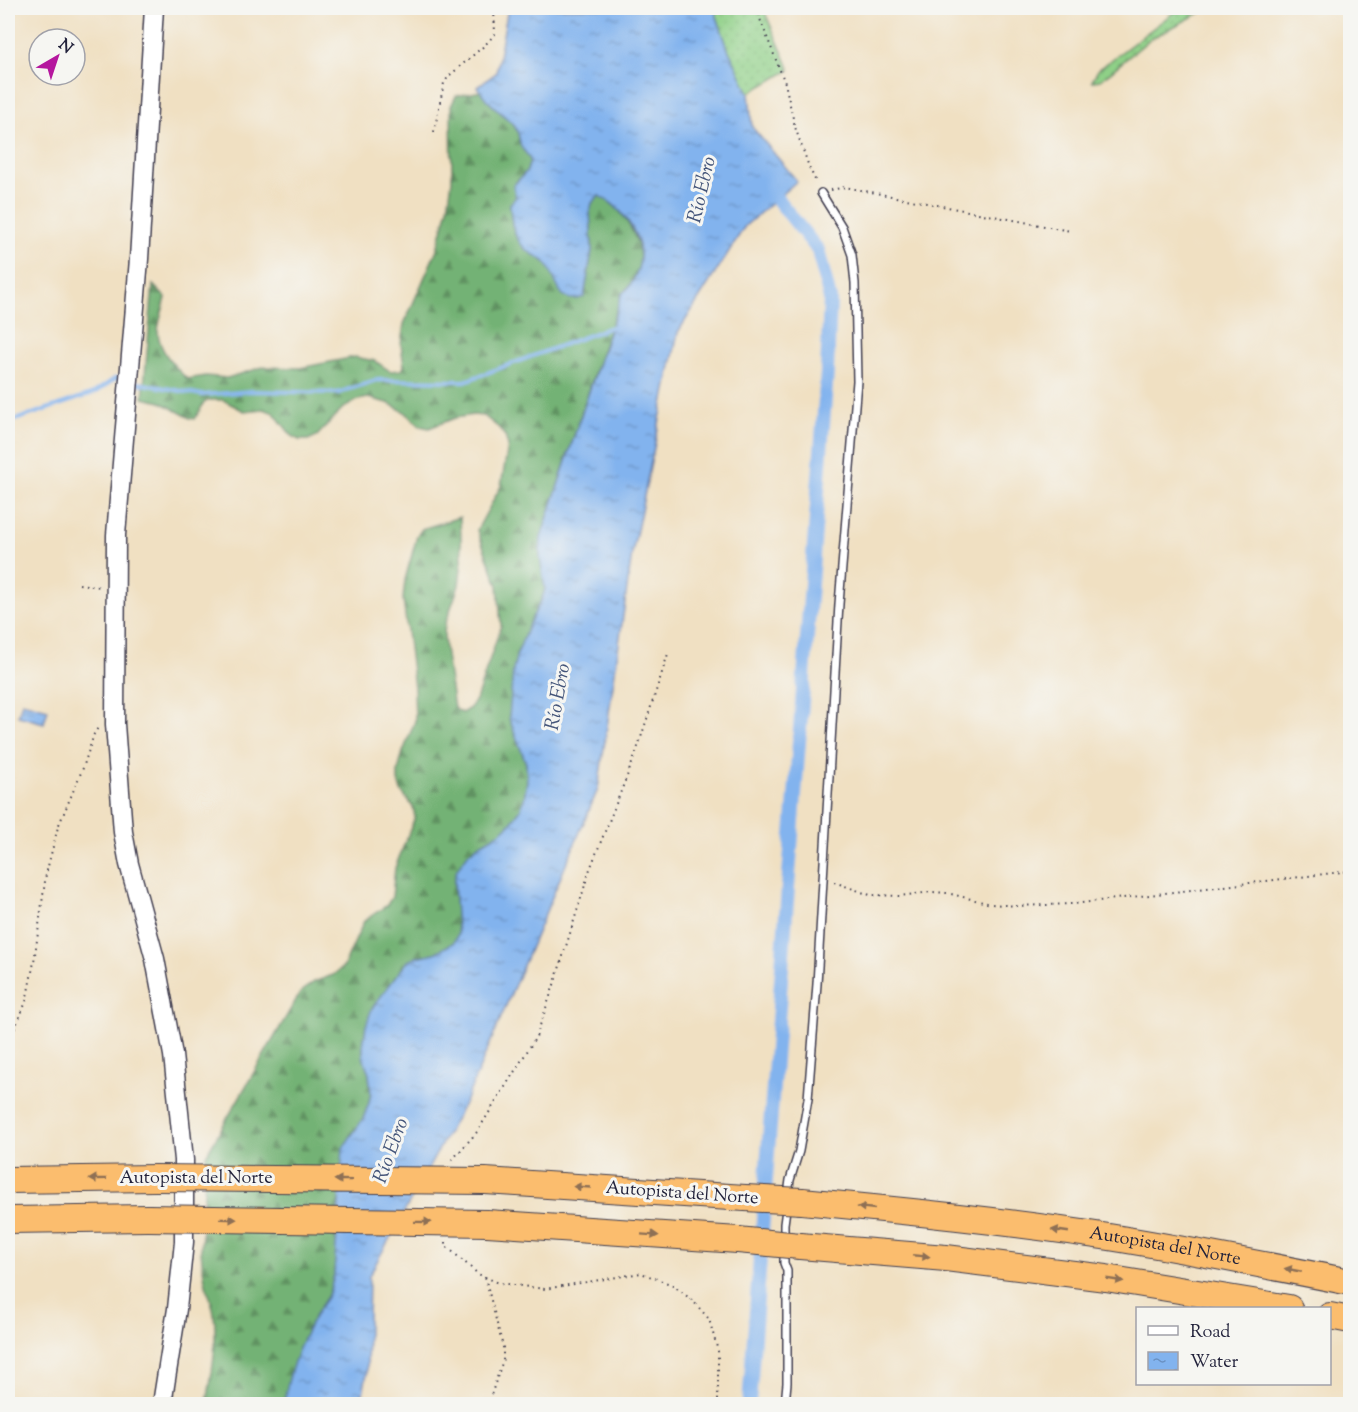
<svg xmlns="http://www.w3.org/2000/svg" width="1358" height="1412" font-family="'Sorts Mill Goudy',serif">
  <defs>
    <pattern id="grass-dots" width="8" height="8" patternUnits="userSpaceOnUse" patternTransform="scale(1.5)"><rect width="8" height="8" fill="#8fd087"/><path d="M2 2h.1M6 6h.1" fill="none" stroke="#7bb275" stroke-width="1.8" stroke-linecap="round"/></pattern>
    <pattern id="forest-firs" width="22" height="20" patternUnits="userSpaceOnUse" patternTransform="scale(1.5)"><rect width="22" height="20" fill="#73b274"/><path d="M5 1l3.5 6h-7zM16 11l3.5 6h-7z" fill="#5e9060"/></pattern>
    <pattern id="water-ripples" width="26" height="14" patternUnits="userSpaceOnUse" patternTransform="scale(1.5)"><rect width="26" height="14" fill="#82b3ee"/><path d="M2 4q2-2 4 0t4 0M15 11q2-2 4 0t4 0" fill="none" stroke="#6a91c2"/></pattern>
  </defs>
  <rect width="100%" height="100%" fill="#f6f6f2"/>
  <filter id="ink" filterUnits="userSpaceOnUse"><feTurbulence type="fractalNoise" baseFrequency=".0167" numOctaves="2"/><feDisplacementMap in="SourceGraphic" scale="12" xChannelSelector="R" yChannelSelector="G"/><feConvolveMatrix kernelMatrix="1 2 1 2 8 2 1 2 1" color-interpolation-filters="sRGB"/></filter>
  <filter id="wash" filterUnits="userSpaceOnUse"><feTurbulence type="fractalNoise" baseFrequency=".008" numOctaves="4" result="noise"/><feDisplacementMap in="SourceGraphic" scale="24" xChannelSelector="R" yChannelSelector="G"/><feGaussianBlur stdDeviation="1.35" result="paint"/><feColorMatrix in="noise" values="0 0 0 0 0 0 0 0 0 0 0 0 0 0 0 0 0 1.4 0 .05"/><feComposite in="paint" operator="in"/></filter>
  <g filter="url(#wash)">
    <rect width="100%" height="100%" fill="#f0e0c2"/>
    <!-- grass -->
    <g fill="url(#grass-dots)" stroke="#587961" stroke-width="1.5">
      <path d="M714,8h49l27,62 -41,23 -21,-44z"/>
      <path d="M1185,8h24l-59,31 -49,41 -9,1 6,-11 75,-57z"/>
    </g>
    <!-- forest -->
    <path fill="url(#forest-firs)" stroke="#4a6a58" stroke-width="1.5" d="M481,91l6,9 27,25 4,8 2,10 4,8 5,5 1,5 -3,10 -11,11v16l-6,6 2,20 3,10 11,16 15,9 43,38 8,-47 -2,-38 2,-9 7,-7c14,6 23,16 30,29 16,27 15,47 -7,69l-26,74 -55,170 -1,19 5,32 -3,9 -13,26 -18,80 -2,14 17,45 1,18 -3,18 -3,10 -12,16 -8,7 -24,14 -21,25 -2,9 2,34 2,20 -5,9 -18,10 -18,4 -22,20 -29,49 -3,20v10l6,18 2,19 -2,10 -6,16 -29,156c-2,8 -3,15 -7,22 -5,8 -11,15 -15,24 -15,27 -23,53 -28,83h-77c4,-29 11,-59 7,-89 -1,-8 -3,-16 -6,-23 -4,-14 -6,-28 -7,-42l5,-95 94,-162 14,-11 19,-7 11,-9 20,-45 23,-16 5,-8 3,-29 20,-51 -2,-10 -12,-16 -3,-10v-10l5,-19 12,-31 -1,-33 -11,-89 2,-19 12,-44 5,-7 38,-12 2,43 -3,25 -14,40 -1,9 1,14 9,60 8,5 8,-5 6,-8 25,-74 -3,-41 -21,-55 24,-44 7,-40 -3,-10 -6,-8 -15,-12 -11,-1 -18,3 -26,10 -9,-2 -15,-14 -17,-9 -20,-5 -10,2 -16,9 -25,27 -9,4h-9l-8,-5 -17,-22 -10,-4 -20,2 -21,-11h-15l-4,3 -9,16 -5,-1 -29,-16 -18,-4 10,-113 13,13c-3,11 -7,22 -8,33 0,19 17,36 29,48l19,-3 21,2 36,-11 37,1 55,-11 20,4 15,10 11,-1 3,-3 -3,-23 3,-20 33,-75 11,-41 4,-28 -1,-74 5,-10z"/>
    <!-- water -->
    <g fill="url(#water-ripples)" stroke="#526a94" stroke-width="1.5">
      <path d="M508,8h206l14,41 21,44 3,34 45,54 -52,45 -67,106 -46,222 -34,235 -132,311 -97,176 -2,97 -6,31h-77c4,-29 14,-57 28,-83 4,-9 10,-16 15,-24 4,-7 5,-14 7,-22l9,-127 20,-29 6,-16 2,-10 -2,-19 -6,-18v-10l3,-20 6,-18 36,-47 9,-4 18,-4 18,-10 5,-9 -2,-19 -2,-35 2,-9 12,-17 9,-8 24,-14 8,-7 12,-16 3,-10 3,-18 -1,-18 -17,-45 4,-47 3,-14 13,-33 13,-25 3,-10 -5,-32 1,-19c25,-77 50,-154 77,-231 1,-4 2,-10 4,-13 2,-3 5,-4 7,-7 7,-10 12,-21 11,-34 -1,-22 -21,-49 -41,-57l-7,7 -2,9 2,38 -8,47c-27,10 -26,-17 -37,-32 -4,-7 -13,-9 -19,-14 -15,-11 -17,-30 -18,-47l6,-7 -3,-11 14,-15 3,-10 -1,-4 -8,-10 -3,-14 -4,-8 -27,-25 -10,-13 19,-14z"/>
      <path d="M22,702l26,7 -4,14 -26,-7z"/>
    </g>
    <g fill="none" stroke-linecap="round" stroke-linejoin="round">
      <!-- stream -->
      <g stroke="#82b3ee" stroke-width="4">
        <path d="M133,382l69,13 50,-4 86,2 38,-13 89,1 149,-55"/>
        <path d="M8,420l4,1 82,-28 22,-15 7,2"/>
      </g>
      <!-- canal -->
      <path stroke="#82b3ee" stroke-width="14" d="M749,1404l78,-1032 3,-73 -12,-49 -52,-65"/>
    </g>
  </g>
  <g filter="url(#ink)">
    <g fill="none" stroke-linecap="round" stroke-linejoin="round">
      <defs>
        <path id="service" d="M785,1404l2,-21v-112l-3,-8v-39l6,-44 9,-29 9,-52 9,-115 22,-380 18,-223 -2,-98 -3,-28 -10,-28 -21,-34"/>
        <path id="tertiary" d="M154,8l-15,251 -23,276 -1,189 8,108 6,32 26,95 18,96 11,105v82l-7,67 -15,95"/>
        <g id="motorway">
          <path d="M8,1180l148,-2"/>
          <path d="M485,1181l260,17"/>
          <path id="s1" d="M802,1201c103,10 205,20 307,36 81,13 161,29 241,45"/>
          <path d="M8,1220l140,-2"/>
          <path d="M487,1223l251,17"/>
          <path d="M800,1246l146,12 160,20 183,30"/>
          <path d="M1330,1316l20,4"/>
        </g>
      </defs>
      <!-- service casing -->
      <use href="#service" stroke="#413e4f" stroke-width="10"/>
      <!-- tertiary casing -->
      <use href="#tertiary" stroke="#413e4f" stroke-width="21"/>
      <!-- motorway casing -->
      <use href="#motorway" stroke="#413e4f" stroke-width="28"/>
      <!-- path -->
      <g stroke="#413e4f" stroke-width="2" stroke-dasharray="1.5 4.5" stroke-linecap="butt">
        <path d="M759,8l1,11 25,64 10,44 14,40 8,17"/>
        <path d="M434,132l10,-49 5,-7 36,-31 10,-11 -1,-26"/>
        <path d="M831,190l14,-3 225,44"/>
        <path d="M79,584l21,3"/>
        <path d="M834,882l36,13 30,1 32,-4 15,1 44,11 26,2 56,-2 277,-33"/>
        <path d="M8,1058l3,-21 15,-35 8,-40 12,-88 12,-47 25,-59 11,-34 5,-8"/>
        <path d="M452,1160l25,-28 59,-95 19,-55 35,-113 45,-113 33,-102"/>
        <path d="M446,1242v4l32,28 21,9 46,6 96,-16 32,12 20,16 16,18 9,32v53"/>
        <path d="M485,1277l18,70v13l-15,44"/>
      </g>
      <!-- service -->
      <use href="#service" stroke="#fff" stroke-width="7"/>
      <!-- tertiary -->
      <use href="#tertiary" stroke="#fff" stroke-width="18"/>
      <!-- motorway -->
      <use href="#motorway" stroke="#fbbd6e" stroke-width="26"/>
      <defs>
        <g id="motorway-bridge">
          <path d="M156,1178l329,3"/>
          <path d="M745,1198l57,3"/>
          <path d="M148,1218l339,5"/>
          <path d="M738,1240l62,6"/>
        </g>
      </defs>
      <!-- motorway-bridge casing -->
      <use href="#motorway-bridge" stroke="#413e4f" stroke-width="28" stroke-linecap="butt"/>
      <!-- motorway-bridge -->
      <use href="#motorway-bridge" stroke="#fbbd6e" stroke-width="26"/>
    </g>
    <!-- one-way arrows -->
    <defs><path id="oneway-solid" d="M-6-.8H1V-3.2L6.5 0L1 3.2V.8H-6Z" transform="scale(1.5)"/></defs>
    <g fill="#8e7054">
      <use href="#oneway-solid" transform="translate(98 1179) rotate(179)"/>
      <use href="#oneway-solid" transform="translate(343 1180) rotate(-179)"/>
      <use href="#oneway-solid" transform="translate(582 1187) rotate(-177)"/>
      <use href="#oneway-solid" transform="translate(866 1208) rotate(-174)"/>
      <use href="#oneway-solid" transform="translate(228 1219) rotate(1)"/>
      <use href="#oneway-solid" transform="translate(423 1222) rotate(1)"/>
      <use href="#oneway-solid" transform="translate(1060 1231) rotate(-172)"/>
      <use href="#oneway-solid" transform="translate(650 1235) rotate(4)"/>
      <use href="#oneway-solid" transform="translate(921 1256) rotate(5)"/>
      <use href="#oneway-solid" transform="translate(1293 1270) rotate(-169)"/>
      <use href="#oneway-solid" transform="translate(1115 1280) rotate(9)"/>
    </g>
  </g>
  <g text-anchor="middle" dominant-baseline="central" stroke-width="6" stroke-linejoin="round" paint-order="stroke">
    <!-- street labels -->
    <g font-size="18" fill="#22223b" stroke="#f6f6f2">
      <text x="196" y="1179">Autopista del Norte</text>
      <text transform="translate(682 1194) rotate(4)">Autopista del Norte</text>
      <text stroke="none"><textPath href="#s1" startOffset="366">Autopista del Norte</textPath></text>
    </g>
    <!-- water labels -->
    <g font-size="20" font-style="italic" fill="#44557a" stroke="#f6f6f2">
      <text transform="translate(703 190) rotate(-77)">Río Ebro</text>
      <text transform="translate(559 697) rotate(-80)">Río Ebro</text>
      <text transform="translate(392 1151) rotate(-70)">Río Ebro</text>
    </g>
  </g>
  <!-- margin -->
  <rect width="1358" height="1412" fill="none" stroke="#f6f6f2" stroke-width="30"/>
  <!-- legend -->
  <rect x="1136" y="1307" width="195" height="78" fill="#f6f6f2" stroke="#a1a1a9" stroke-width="1.5"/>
  <rect x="1148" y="1326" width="30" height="9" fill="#ffffff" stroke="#a1a1a9" stroke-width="1.5"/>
  <text x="1190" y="1337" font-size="18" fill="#22223b">Road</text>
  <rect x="1148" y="1352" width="30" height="18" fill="url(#water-ripples)" stroke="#a1a1a9" stroke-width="1.5"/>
  <text x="1190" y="1367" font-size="18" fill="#22223b">Water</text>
  <!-- north arrow -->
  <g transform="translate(57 57) rotate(39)"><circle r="28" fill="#f6f6f2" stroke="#a1a1a9" stroke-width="1.5"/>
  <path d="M0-4.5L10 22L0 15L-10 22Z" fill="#b5179e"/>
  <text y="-9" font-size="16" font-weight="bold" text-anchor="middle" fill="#22223b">N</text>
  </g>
</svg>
